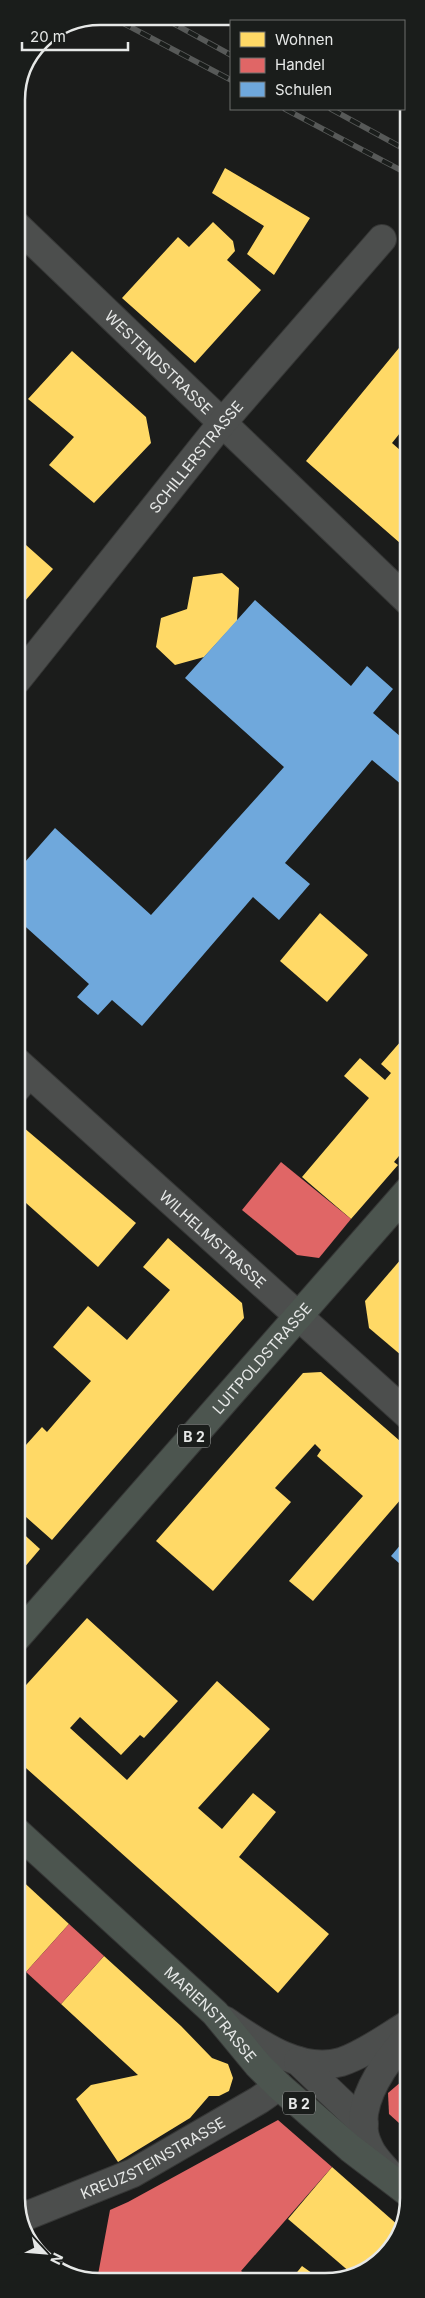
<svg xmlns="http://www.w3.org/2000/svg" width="425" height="2298" font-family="Inter,sans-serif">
  <rect width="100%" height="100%" fill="#1b1c1b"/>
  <!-- homes -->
  <g fill="#ffd966">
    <path d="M225,168l85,50 -36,57 -27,-21 17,-28 -52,-33z"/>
    <path d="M213,222l20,19 2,10 -8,9 34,30 -66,73 -73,-65 56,-61 11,10z"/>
    <path d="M408,337v86l-16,20 16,14v93l-102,-89z"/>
    <path d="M72,351l74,66 5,26 -57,60 -45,-38 25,-28 -46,-38z"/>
    <path d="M17,537l36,32 -36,41z"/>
    <path d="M222,573l17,15 -2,33 -33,36 -29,8 -19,-18 5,-29 26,-9 6,-32z"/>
    <path d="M320,913l48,42 -41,47 -47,-41z"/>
    <path d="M408,1033v112l-14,17 4,3 -47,54 -49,-42 67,-79 -25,-22 16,-18 25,22 6,-7 -10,-9z"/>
    <path d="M23,1127l113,96 -38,44 -81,-72v-60z"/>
    <path d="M168,1238l74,65 2,15 -192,222 -35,-31v-54l25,-28 5,5 44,-51 -38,-34 35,-41 39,34 43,-50 -27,-23z"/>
    <path d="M408,1251v110l-39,-33 -4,-27z"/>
    <path d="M321,1372l87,76v43l-95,110 -24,-20 74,-85 -46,-40 4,-6 -6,-6 -40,44 16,14 -78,89 -57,-50 147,-168z"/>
    <path d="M17,1528l23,21 -23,27z"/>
    <path d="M87,1618l91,83 -34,37 -4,-3 -19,20 -41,-38 -10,11 57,52 90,-99 53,48 -72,79 24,21 31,-36 23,19 -37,45 90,77 -51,59 -261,-233v-65z"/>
    <path d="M17,1876l52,48 -43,48 -9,-8z"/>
    <path d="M104,1956l77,70 31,32 16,6 5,14 -4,13 -10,5h-10l-19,22 -72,44 -42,-63 15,-14 47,-10 -77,-71z"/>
    <path d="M332,2167l67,59 -11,27 -37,20 -63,-54z"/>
    <path d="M302,2266l21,15h-33z"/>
  </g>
  <!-- shops -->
  <g fill="#e06666">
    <path d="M281,1162l70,57 -32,39 -22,-3 -55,-45z"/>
    <path d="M69,1924l35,32 -43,48 -35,-32z"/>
    <path d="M17,2028l9,5 -9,20z"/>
    <path d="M409,2075v57l-20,-18 -1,-21z"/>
    <path d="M278,2120l54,47 -91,104 13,10 -157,-1 13,-70 18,-8z"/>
  </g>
  <!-- schools -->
  <g fill="#6fa8dc">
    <path d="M255,600l96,86 16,-20 26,23 -20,24 35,30v35l-6,7 -30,-25 -87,103 25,21 -31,36 -26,-23 -111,129 -30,-26 -14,15 -21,-18 12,-13 -72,-65v-48l38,-43 96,87 133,-148 -99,-89z"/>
    <path d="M408,1536v35l-17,-15z"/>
  </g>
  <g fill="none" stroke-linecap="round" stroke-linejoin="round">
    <defs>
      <path id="service" d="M17,1094l15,-18"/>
      <g id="minor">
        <path id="s1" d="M16,225l392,376"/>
        <path id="s2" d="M17,680l205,-257 160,-184"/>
        <path id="s3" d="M17,1062l391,353"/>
        <path id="s4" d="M21,2218l112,-45 126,-73 20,-14"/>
      </g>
      <g id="tertiary">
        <path d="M224,2020c33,22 75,54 117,42 24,-8 46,-25 68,-38"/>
        <path d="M298,2061l66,63"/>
        <path d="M390,2175c-7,-9 -17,-18 -21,-28 -20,-39 16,-85 40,-112"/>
      </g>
      <g id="primary">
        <path id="s5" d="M17,1637l391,-446"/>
        <path id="s6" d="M17,1832l198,181 43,52 21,21 71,62 59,45"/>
      </g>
    </defs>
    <!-- service casing -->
    <use href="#service" stroke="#363736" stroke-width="22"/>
    <!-- minor casing -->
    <use href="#minor" stroke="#363736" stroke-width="30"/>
    <!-- tertiary casing -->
    <use href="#tertiary" stroke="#363736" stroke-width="30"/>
    <!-- primary casing -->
    <use href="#primary" stroke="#363736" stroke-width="30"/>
    <!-- service -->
    <use href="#service" stroke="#4c4e4d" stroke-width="20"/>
    <!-- minor -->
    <use href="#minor" stroke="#4c4e4d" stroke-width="28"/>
    <!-- tertiary -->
    <use href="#tertiary" stroke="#4c4e4d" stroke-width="28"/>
    <!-- primary -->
    <use href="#primary" stroke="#4c554f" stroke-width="28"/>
    <defs>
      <g id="rail">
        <path d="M169,21l62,34"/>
        <path d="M121,22l110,58"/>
        <path d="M285,109l123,65"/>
        <path d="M331,109l77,42"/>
      </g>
    </defs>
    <!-- rail casing -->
    <use href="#rail" stroke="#575958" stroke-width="5.5"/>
    <!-- rail -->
    <use href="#rail" stroke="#1a1d1b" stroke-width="4" stroke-dasharray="11" stroke-linecap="butt"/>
  </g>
  <g text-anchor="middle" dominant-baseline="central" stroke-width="5" stroke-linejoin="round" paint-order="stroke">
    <!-- shield labels -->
    <g fill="#1a1d1b" stroke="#a9abaa" stroke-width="1">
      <rect x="178" y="1424.5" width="32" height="23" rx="4"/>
      <rect x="283" y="2091.5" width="32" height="23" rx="4"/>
    </g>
    <g font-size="14" font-weight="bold" fill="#e6e8e7">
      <text x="194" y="1436">B 2</text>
      <text x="299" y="2103">B 2</text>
    </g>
    <!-- street labels -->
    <g font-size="15" fill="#e6e8e7" stroke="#1a1d1b">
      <text stroke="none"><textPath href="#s1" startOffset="198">WESTENDSTRASSE</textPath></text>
      <text stroke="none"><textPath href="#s2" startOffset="286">SCHILLERSTRASSE</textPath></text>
      <text stroke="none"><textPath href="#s3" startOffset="264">WILHELMSTRASSE</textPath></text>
      <text stroke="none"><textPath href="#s5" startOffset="371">LUITPOLDSTRASSE</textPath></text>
      <text stroke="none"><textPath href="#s6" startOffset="266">MARIENSTRASSE</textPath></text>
      <text stroke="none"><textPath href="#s4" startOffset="145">KREUZSTEINSTRASSE</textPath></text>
    </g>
  </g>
  <!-- crop -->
  <path d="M0 0H425V2298H0ZM100 25H325A75 75 0 0 1 400 100V2198A75 75 0 0 1 325 2273H100A75 75 0 0 1 25 2198V100A75 75 0 0 1 100 25Z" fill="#1a1d1b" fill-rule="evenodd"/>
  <path fill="none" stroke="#e6e8e7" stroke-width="2.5" d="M100 25H325A75 75 0 0 1 400 100V2198A75 75 0 0 1 325 2273H100A75 75 0 0 1 25 2198V100A75 75 0 0 1 100 25Z"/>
  <!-- legend -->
  <rect x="230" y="20" width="175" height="90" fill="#1a1d1b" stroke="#6c6e6d"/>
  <rect x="240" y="32" width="25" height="15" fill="#ffd966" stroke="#6c6e6d"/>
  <text x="275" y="45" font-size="15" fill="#e6e8e7">Wohnen</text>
  <rect x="240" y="58" width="25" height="15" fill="#e06666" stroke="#6c6e6d"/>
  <text x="275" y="70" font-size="15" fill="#e6e8e7">Handel</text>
  <rect x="240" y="82" width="25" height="15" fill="#6fa8dc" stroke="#6c6e6d"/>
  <text x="275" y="95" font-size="15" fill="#e6e8e7">Schulen</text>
  <!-- north arrow -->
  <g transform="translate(45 2253) rotate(116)" stroke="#1a1d1b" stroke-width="4" paint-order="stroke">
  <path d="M0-4L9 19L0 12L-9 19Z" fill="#e6e8e7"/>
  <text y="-8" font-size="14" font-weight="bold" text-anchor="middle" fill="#e6e8e7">N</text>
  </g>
  <!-- scale -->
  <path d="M22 42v8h106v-8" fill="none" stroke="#e6e8e7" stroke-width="2.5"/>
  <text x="30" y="42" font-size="15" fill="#e6e8e7" stroke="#1a1d1b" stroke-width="4" paint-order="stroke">20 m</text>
</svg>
